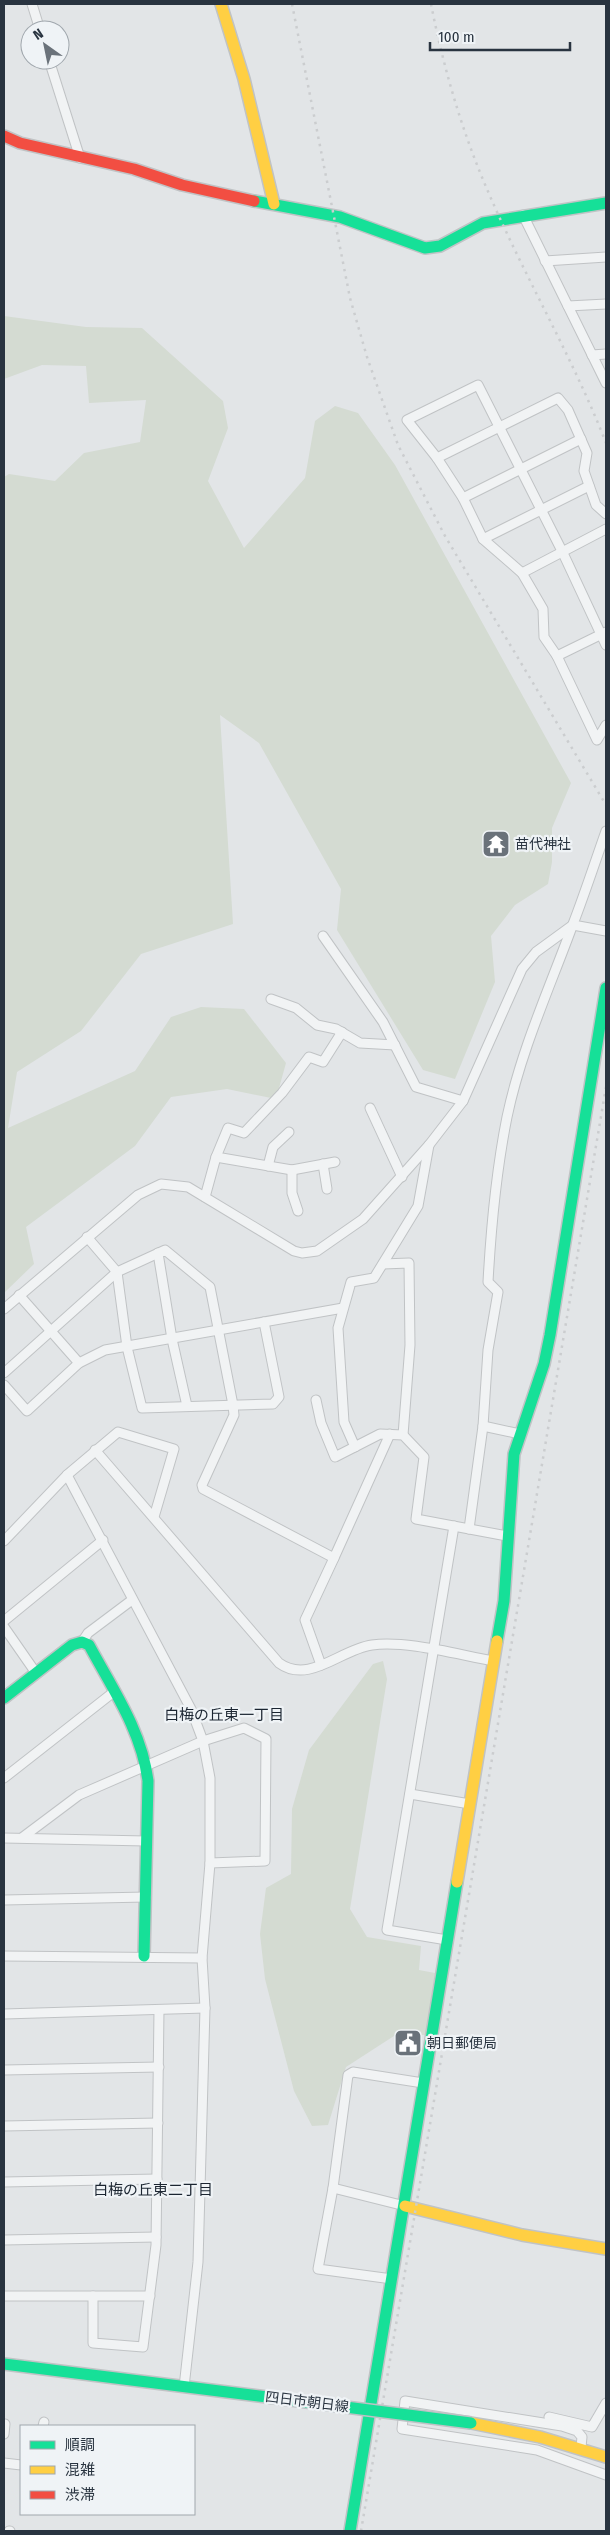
<svg xmlns="http://www.w3.org/2000/svg" width="610" height="2535" font-family="'Fira Sans Condensed','Noto Sans JP',sans-serif">
  <rect width="100%" height="100%" fill="#e2e5e7"/>
  <!-- green -->
  <g fill="#d4dbd2">
    <path d="M4,316l82,11 56,1 81,73 5,27 -20,53 36,67 61,-70 10,-57 20,-15 23,7 37,52 176,318 -19,45v34l-4,22 -33,21 -24,31 4,46 -40,97 -32,-9 -86,-140 4,-41 -82,-146 -39,-28 13,209 -92,30 -60,77 -64,41 -9,56 127,-57 36,-54 30,-10 43,2 42,54 -10,36 -49,-10 -56,8 -36,49 -109,81 8,37 -30,29v-816l5,-3 46,7 29,-28 56,-11 6,-42 -57,3 -3,-37 -44,-1 -38,14z"/>
    <path d="M383,1661l4,18 -37,230 17,28 54,9 -2,24 16,3 -9,62 -29,-1 -51,33 -18,58 -16,1 -18,-35 -29,-112 -5,-45 6,-46 25,-14 1,-65 17,-59 64,-86z"/>
  </g>
  <g fill="none" stroke-linecap="round" stroke-linejoin="round">
    <defs>
      <g id="street">
        <path d="M32,4l8,26"/>
        <path d="M49,60l31,98"/>
        <path d="M523,215l83,168"/>
        <path d="M545,261l61,-4"/>
        <path d="M568,306l38,-2"/>
        <path d="M592,355l14,-1"/>
        <path d="M437,458l121,-60 10,12 19,43 -3,18 12,34 10,9"/>
        <path d="M463,498l118,-59"/>
        <path d="M483,539l106,-53"/>
        <path d="M522,573l84,-44"/>
        <path d="M606,645l-44,-94 -84,-166 -71,35 30,38 26,40 20,41 39,34 21,36 1,28 13,19 40,84 9,-15"/>
        <path d="M557,656l49,-24"/>
        <path d="M323,936l60,86 33,65 47,14"/>
        <path d="M271,999l25,9 21,17 19,4 24,14 35,2"/>
        <path d="M370,1108l32,69"/>
        <path d="M216,1157l76,13 43,-8"/>
        <path d="M323,1164l4,25"/>
        <path d="M268,1166l5,-19 16,-15"/>
        <path d="M292,1170v23l6,18"/>
        <path d="M205,1197l11,-40 12,-29 16,5 38,-40 27,-36 14,5 19,-30"/>
        <path d="M87,1237l30,35 10,75 15,61 131,-4 6,-7 -15,-75"/>
        <path d="M158,1253l14,86 15,67"/>
        <path d="M383,1264l26,-1 1,82 -7,90"/>
        <path d="M19,1295l60,68"/>
        <path d="M4,1309l134,-114 23,-11 27,3 106,64 8,2 15,-2 46,-32 66,-74 34,-44 59,-132 14,-17 37,-27 33,6"/>
        <path d="M4,1373l113,-101 48,-22 45,37 23,118 1,10 -32,70 1,4 131,69 56,-124"/>
        <path d="M4,1385l23,26 52,-48 26,-13 238,-42"/>
        <path d="M316,1400l5,23 14,34 45,-23 23,1 21,22 -8,62 91,17"/>
        <path d="M483,1426l37,8"/>
        <path d="M355,1447l-11,-25 -6,-94 13,-46 23,-4 44,-72 11,-61"/>
        <path d="M95,1450l184,213c30,22 62,-14 93,-18 34,-5 87,10 122,16"/>
        <path d="M67,1475l124,234 12,32 7,37v85l-8,95 3,50 -7,254 -14,125"/>
        <path d="M469,1529l14,-103 5,-76 10,-58 -10,-10c3,-55 8,-110 19,-165 14,-67 43,-130 66,-193 12,-31 22,-62 33,-93"/>
        <path d="M4,1541l63,-66 51,-43 56,17 -20,68"/>
        <path d="M4,1621l99,-81"/>
        <path d="M4,1627l32,46"/>
        <path d="M82,1642l6,-9 44,-33"/>
        <path d="M321,1665l-16,-45 29,-62"/>
        <path d="M4,1778l111,-87"/>
        <path d="M410,1794l60,10"/>
        <path d="M23,1837l56,-42 124,-54 41,-13 22,11 -1,122 -55,2"/>
        <path d="M4,1838l142,3"/>
        <path d="M4,1900l142,-3"/>
        <path d="M447,1940l-60,-10 67,-404"/>
        <path d="M4,1956l198,2"/>
        <path d="M4,2014l201,-6"/>
        <path d="M4,2070l155,-3"/>
        <path d="M4,2126l154,-3"/>
        <path d="M4,2182l153,-3"/>
        <path d="M333,2188l72,18"/>
        <path d="M4,2240l152,-3"/>
        <path d="M392,2279l-74,-10 15,-81 15,-113 5,-3 70,11"/>
        <path d="M4,2296h146"/>
        <path d="M93,2296v47l50,4 13,-102 3,-235"/>
        <path d="M549,2417l43,10 14,-24"/>
        <path d="M43,2426l1,-4"/>
        <path d="M4,2434l1,-10"/>
        <path d="M581,2447l1,-10 -5,-6 -15,-5 -157,-25 -3,28 135,21 69,25"/>
        <path d="M4,2463l17,2"/>
        <path d="M9,2531h1"/>
      </g>
      <g id="fast">
        <path d="M254,201l86,16 85,31 15,-2 43,-23 123,-20"/>
        <path d="M497,1641l7,-40 10,-147 30,-90 6,-29 56,-347"/>
        <path d="M4,1698l68,-53 10,-3 7,3c23,43 53,86 59,136l-4,175"/>
        <path d="M4,2364l263,33"/>
        <path d="M350,2531l107,-649"/>
      </g>
      <g id="slow">
        <path d="M221,4l23,75 30,125"/>
        <path d="M457,1882l40,-241"/>
        <path d="M405,2206l117,29 84,14"/>
        <path d="M471,2423l69,14 66,20"/>
      </g>
      <path id="jam" d="M4,136l16,7 114,26 48,16 72,16"/>
    </defs>
    <!-- street casing -->
    <use href="#street" stroke="#c0c3c5" stroke-width="11"/>
    <!-- fast casing -->
    <use href="#fast" stroke="#c0c3c5" stroke-width="14"/>
    <!-- slow casing -->
    <use href="#slow" stroke="#c0c3c5" stroke-width="14"/>
    <!-- jam casing -->
    <use href="#jam" stroke="#c0c3c5" stroke-width="14"/>
    <!-- street -->
    <use href="#street" stroke="#f1f3f4" stroke-width="9"/>
    <!-- fast -->
    <use href="#fast" stroke="#16e098" stroke-width="11"/>
    <!-- slow -->
    <use href="#slow" stroke="#ffcf43" stroke-width="11"/>
    <!-- jam -->
    <use href="#jam" stroke="#f24e42" stroke-width="11"/>
    <!-- rail -->
    <g stroke="#cbcdcf" stroke-width="2.5" stroke-dasharray="2.5 5" stroke-linecap="butt">
      <path d="M292,4l58,294 17,59 31,88 47,91 161,269"/>
      <path d="M431,4c12,61 29,121 53,178 37,89 87,171 122,261"/>
      <path d="M361,2531l245,-1444"/>
    </g>
    <defs>
      <path id="fast-bridge" d="M267,2397l204,26"/>
    </defs>
    <!-- fast-bridge casing -->
    <use href="#fast-bridge" stroke="#bec2c5" stroke-width="14" stroke-linecap="butt"/>
    <!-- fast-bridge -->
    <use href="#fast-bridge" stroke="#16e098" stroke-width="11"/>
  </g>
  <!-- icons -->
  <defs>
    <symbol id="temple-square" viewBox="-11 -11 22 22"><rect x="-9" y="-9" width="18" height="18" rx="4" fill="#6a727a" stroke="#eff3f6"/><path d="M0-6L5-2H3V0L6.5 2.5H4V6H1.5V3h-3V6H-4V2.5H-6.5L-3 0V-2H-5Z" fill="#fff"/></symbol>
    <symbol id="civic-square" viewBox="-11 -11 22 22"><rect x="-9" y="-9" width="18" height="18" rx="4" fill="#6a727a" stroke="#eff3f6"/><path d="M-.6-6.5H3V-4.5H.6V-3L4-1V1h2V6H-6V1h2V-1L-.6-3ZM-1.2 2.5V6h2.4V2.5Z" fill="#fff"/></symbol>
  </defs>
  <g fill-rule="evenodd">
    <use href="#temple-square" x="480" y="828" width="32" height="32"/>
    <use href="#civic-square" x="392" y="2027" width="32" height="32"/>
  </g>
  <g text-anchor="middle" dominant-baseline="central" stroke-width="4.5" stroke-linejoin="round" paint-order="stroke">
    <!-- poi labels -->
    <g font-size="14" fill="#293440" stroke="#eff3f6" text-anchor="start">
      <text x="515" y="844">苗代神社</text>
      <text x="427" y="2043">朝日郵便局</text>
    </g>
    <!-- street labels -->
    <g font-size="14" fill="#293440" stroke="#eff3f6">
      <text transform="translate(307 2402) rotate(7)">四日市朝日線</text>
    </g>
    <!-- neighbourhood labels -->
    <g font-size="15" fill="#1b2531" stroke="#eff3f6">
      <text x="224" y="1715">白梅の丘東一丁目</text>
      <text x="153" y="2190">白梅の丘東二丁目</text>
    </g>
  </g>
  <!-- border -->
  <rect width="610" height="2535" fill="none" stroke="#293440" stroke-width="10"/>
  <!-- legend -->
  <rect x="20" y="2425" width="175" height="90" fill="#eff3f6" stroke="#a0a7ad"/>
  <rect x="30" y="2441" width="25" height="8" fill="#16e098" stroke="#a0a7ad"/>
  <text x="65" y="2450" font-size="15" fill="#293440">順調</text>
  <rect x="30" y="2466" width="25" height="8" fill="#ffcf43" stroke="#a0a7ad"/>
  <text x="65" y="2475" font-size="15" fill="#293440">混雑</text>
  <rect x="30" y="2491" width="25" height="8" fill="#f24e42" stroke="#a0a7ad"/>
  <text x="65" y="2500" font-size="15" fill="#293440">渋滞</text>
  <!-- north arrow -->
  <g transform="translate(45 45) rotate(327)"><circle r="24" fill="#eff3f6" stroke="#a0a7ad"/>
  <path d="M0-4L9 19L0 12L-9 19Z" fill="#6a727a"/>
  <text y="-8" font-size="14" font-weight="bold" text-anchor="middle" fill="#293440">N</text>
  </g>
  <!-- scale -->
  <path d="M430 42v8h140v-8" fill="none" stroke="#293440" stroke-width="2.5"/>
  <text x="438" y="42" font-size="15" fill="#293440" stroke="#eff3f6" stroke-width="4" paint-order="stroke">100 m</text>
</svg>
